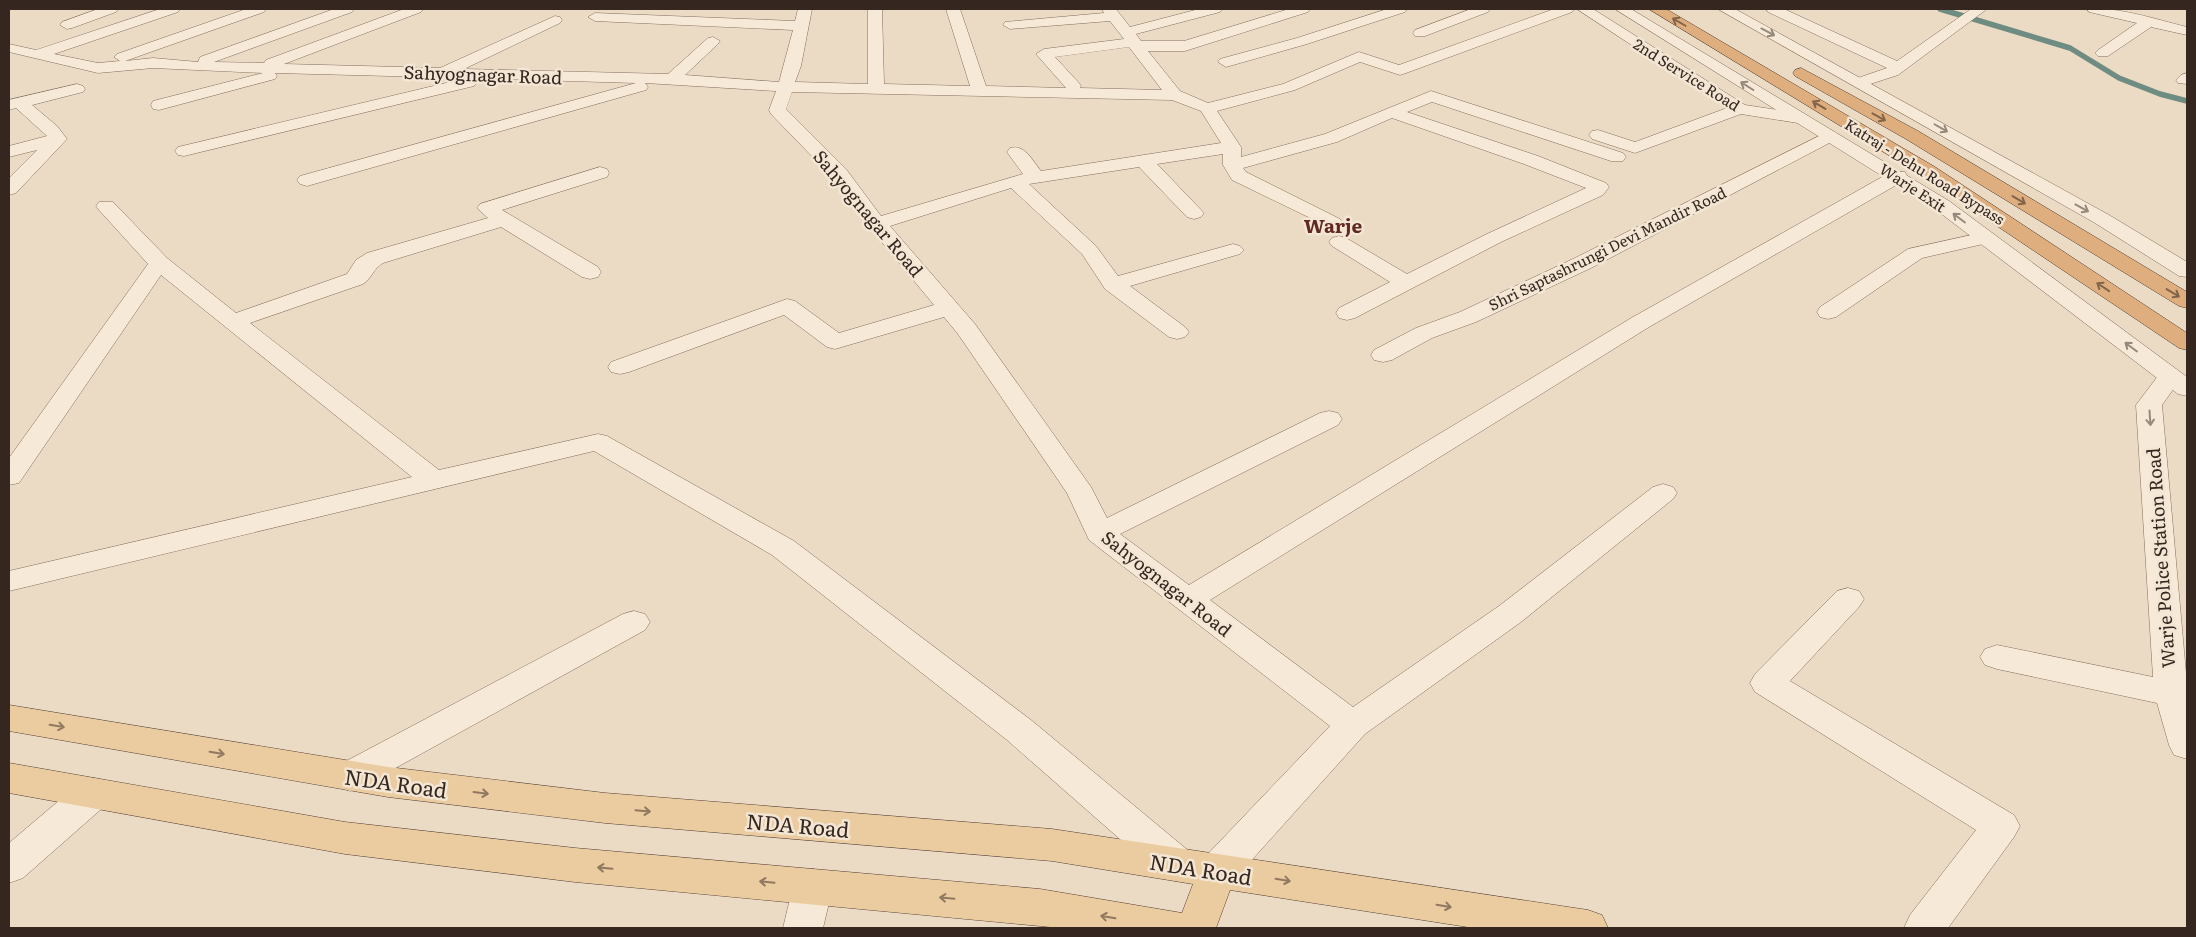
<svg xmlns="http://www.w3.org/2000/svg" width="2196" height="937" font-family="Literata,serif">
  <rect width="100%" height="100%" fill="#ebdbc5"/>
  <g fill="none" stroke-linecap="round" stroke-linejoin="round">
    <!-- stream -->
    <path stroke="#6e8c81" stroke-width="5.5" d="M1940,9l130,39 49,30 41,16 27,7"/>
    <defs>
      <g id="minor">
        <path d="M98,9h20l-2,3 -44,16 -5,1 -7,-4 2,-3z"/>
        <path d="M160,9h20l-2,3 -124,42 44,9 22,-2 -6,-4 3,-3 129,-45h20l-2,3 -139,49 28,-3 45,4 2,-5 134,-48h20l-2,3 -138,50 50,1 2,-3 138,-51h19l-2,3 -137,52 156,4 115,-52 5,1 2,3 -2,3 -96,46 204,5 40,-36 5,-1 7,4 -2,3 -33,31 94,7 14,-52 -198,-9 -7,-4 7,-4 200,8 3,-12h14l-11,57 -6,16 73,2v-75h14l2,75 86,2 -24,-77h14l26,77 80,2 -30,-34 8,-5 80,-10 -14,-18 -100,8 -7,-4 2,-3 99,-9 -2,-4h14l14,18 69,-18h23l-2,3 -84,22 5,7h43l105,-32h21l-2,3 -123,39h-37l32,40 28,12 75,-19 71,-30 5,-2 40,13 155,-56h20l-2,3 -166,61 -6,2 -40,-13 -65,28 -78,21 24,36v10l84,-23 106,-43 192,62 3,4 -3,4h-12l-179,-59 -25,10 131,44 68,27 3,4 -6,8 -102,47 -146,76 -8,2 -8,-2 -3,-5 3,-5 51,-26 -58,-36 -3,-4 3,-4 7,-2 7,2 61,36 80,-40 99,-46 -62,-24 -132,-46 -55,24 -94,26 3,4 94,47 3,4 -3,4 -7,2 -101,-49 -9,-15v-11l-66,10 47,49 -3,4 -7,2 -7,-2 -48,-50 -110,17 67,62 22,30 115,-32 7,2 4,4 -4,4 -110,32 55,41 4,5 -4,5 -8,2 -8,-2 -64,-48 -23,-35 -71,-66 -121,38 85,98 116,163 16,31 213,-105 9,-2 9,2 4,6 -4,6 -218,109 69,51 444,-268 258,-145h14l2,4 -2,4 -256,147 -439,273 143,107 146,-101 154,-119 10,-3 10,3 4,6 -4,6 -152,123 -156,112 -133,148 -14,5 -14,-5 -6,-12 6,-12 126,-132 -241,-186 -22,-47 -109,-159 -14,-17 -109,32 -8,-2 -43,-32 -155,57 -9,2 -9,-2 -3,-5 3,-5 176,-63 8,2 44,32 95,-28 -64,-77 -38,-51 -61,-63 -2,-4 7,-19 -131,-8 3,4 -2,3 -339,96 -7,-2 -3,-4 3,-4 336,-93 -167,-5 7,5 -2,3 -290,70 -6,-1 -3,-4 3,-4 289,-69 -192,-5 2,3 -2,3 -116,31 -6,-1 -2,-4 2,-4 110,-28 -110,-5 -55,5 -89,-21v-8l27,6zM1129,47l33,43 -82,-2 1,-2 -2,-3 -24,-26zM792,92l380,8 29,11 20,32 -180,28c-9,-11 -16,-27 -31,-23l-3,4 16,22 -142,42 -35,-47 -60,-60z"/>
        <path d="M1387,9h20l-2,3 -98,32 -81,23 -8,-5 2,-3 77,-21z"/>
        <path d="M1471,9h19l-2,3 -63,24h-10l-2,-3 2,-3z"/>
        <path d="M1577,9h16l152,96 53,8 6,1 3,4 -3,4 -6,1 -57,-9 -106,39 -43,-14 -3,-4 3,-4 6,-1 37,12 92,-34z"/>
        <path d="M1766,9h18l113,52 74,-52h16l-89,66 -37,12 -8,-5 2,-3 32,-11 -119,-56z"/>
        <path d="M2087,9c34,-2 67,10 100,18v8l-36,-8 -43,29h-10l-3,-3 3,-3 39,-27 -48,-11z"/>
        <path d="M2187,73v11l-9,-1 -2,-3 5,-5z"/>
        <path d="M77,84l6,2 2,3 -2,3 -51,13 25,21 10,13 -51,54 -7,2v-17l28,-28 -28,7v-11l38,-10 -31,-28 -7,2v-10z"/>
        <path d="M1829,131l6,1 3,4 -3,4 -244,128 -115,54 -44,16 -40,22 -9,2 -9,-2 -3,-5 3,-5 42,-22 44,-16 115,-54z"/>
        <path d="M600,167l7,2 2,4 -2,4 -105,33 96,57 3,5 -3,5 -8,2 -8,-2 -81,-50 -118,36c-10,6 -11,15 -20,21l-113,39 189,147 159,-36 9,2 187,105 237,179 159,132 6,12 -6,12 -14,5 -14,-5 -155,-136 -235,-185 -178,-104 -585,140v-20l403,-94 -251,-202 -142,208 -10,2v-27l139,-194 -49,-54 -3,-4 3,-4h14l54,56 69,55 111,-39 9,-14 11,-7 121,-35 -11,-10 3,-4z"/>
        <path d="M1985,232l7,2 3,4 -3,4 -70,16 -86,59 -8,2 -8,-2 -3,-5 3,-5 88,-58z"/>
        <path d="M2170,370l9,2 3,5 -20,28 25,279v75l-13,-4 -5,-10 -12,-42 -160,-34 -12,-4 -5,-8 5,-8 12,-4 156,32 -17,-272 25,-33z"/>
        <path d="M1848,588l11,3 5,8 -5,8 -69,74 224,134 6,11 -6,11 -66,91h-44l6,-13 66,-85 -221,-138 -5,-9 5,-9 82,-83z"/>
        <path d="M634,611l11,3 5,8 -5,8 -282,156 -13,5 -13,-5 -5,-10 5,-10 286,-152z"/>
        <path d="M94,778l13,4 6,11 -6,11 -84,74 -14,5v-40l72,-61z"/>
        <path d="M813,869l14,5 6,12 -10,42h-40l10,-42 6,-12z"/>
      </g>
      <g id="tertiary">
        <path d="M1615,9h16l318,192 238,176v19l-9,-2 -243,-185z"/>
        <path d="M1718,9h17l374,206 78,47v15l-8,-1 -84,-53z"/>
      </g>
      <path id="primary" d="M9,705l379,62 217,26 447,36 536,81 14,5 6,13h-134l-244,-38 -14,38h-155l-486,-46 -230,-28 -336,-61v-30l336,59 230,26 465,41 142,24 11,-29 -141,-23 -447,-38 -217,-26 -379,-66z"/>
      <g id="trunk">
        <path d="M1649,9h17l269,158 252,166v17l-8,-2 -258,-173z"/>
        <path d="M1801,68l117,63 269,161v16l-8,-2 -273,-167 -111,-63 -2,-3 2,-3z"/>
      </g>
    </defs>
    <!-- minor casing -->
    <use href="#minor" stroke="#846d5c" stroke-width="1"/>
    <!-- tertiary casing -->
    <use href="#tertiary" stroke="#846d5c" stroke-width="1"/>
    <!-- primary casing -->
    <use href="#primary" stroke="#523c30" stroke-width="1"/>
    <!-- trunk casing -->
    <use href="#trunk" stroke="#523c30" stroke-width="1"/>
    <!-- minor -->
    <use href="#minor" fill="#f6e9d7" fill-rule="evenodd"/>
    <!-- tertiary -->
    <use href="#tertiary" fill="#f6e9d7" fill-rule="evenodd"/>
    <!-- primary -->
    <use href="#primary" fill="#ebcba0" fill-rule="evenodd"/>
    <!-- trunk -->
    <use href="#trunk" fill="#dfae7e" fill-rule="evenodd"/>
  </g>
  <!-- one-way arrows -->
  <defs><path id="oneway-shaft" d="M-6 0H5M1.5-3L5.5 0L1.5 3" fill="none" stroke-width="1.6" stroke-linecap="round" stroke-linejoin="round" transform="scale(1.25)"/></defs>
  <g stroke="#82644a">
    <use href="#oneway-shaft" transform="translate(1679 22) rotate(-150)"/>
    <use href="#oneway-shaft" transform="translate(1819 105) rotate(-149)"/>
    <use href="#oneway-shaft" transform="translate(1879 117) rotate(29)"/>
    <use href="#oneway-shaft" transform="translate(2019 200) rotate(31)"/>
    <use href="#oneway-shaft" transform="translate(2103 287) rotate(-146)"/>
    <use href="#oneway-shaft" transform="translate(2173 293) rotate(31)"/>
  </g>
  <g stroke="#96887b">
    <use href="#oneway-shaft" transform="translate(1768 32) rotate(28)"/>
    <use href="#oneway-shaft" transform="translate(1747 86) rotate(-148)"/>
    <use href="#oneway-shaft" transform="translate(1941 128) rotate(30)"/>
    <use href="#oneway-shaft" transform="translate(2082 208) rotate(29)"/>
    <use href="#oneway-shaft" transform="translate(1959 218) rotate(-143)"/>
    <use href="#oneway-shaft" transform="translate(2131 347) rotate(-143)"/>
    <use href="#oneway-shaft" transform="translate(2150 418) rotate(86)"/>
  </g>
  <g stroke="#907960">
    <use href="#oneway-shaft" transform="translate(57 726) rotate(10)"/>
    <use href="#oneway-shaft" transform="translate(217 753) rotate(10)"/>
    <use href="#oneway-shaft" transform="translate(481 793) rotate(7)"/>
    <use href="#oneway-shaft" transform="translate(643 811) rotate(5)"/>
    <use href="#oneway-shaft" transform="translate(605 868) rotate(-175)"/>
    <use href="#oneway-shaft" transform="translate(1283 880) rotate(9)"/>
    <use href="#oneway-shaft" transform="translate(767 882) rotate(-175)"/>
    <use href="#oneway-shaft" transform="translate(947 898) rotate(-175)"/>
    <use href="#oneway-shaft" transform="translate(1444 906) rotate(9)"/>
    <use href="#oneway-shaft" transform="translate(1108 917) rotate(-171)"/>
  </g>
  <g text-anchor="middle" dominant-baseline="central" stroke-width="5" stroke-linejoin="round" paint-order="stroke">
    <!-- far-street labels -->
    <g font-size="15" fill="#35271f" stroke="#f3e6d4">
      <text transform="translate(1687 74) rotate(32)">2nd Service Road</text>
      <text transform="translate(1925 171) rotate(32)">Katraj - Dehu Road Bypass</text>
      <text transform="translate(1913 187) rotate(33)">Warje Exit</text>
      <text transform="translate(1607 248) rotate(-26)">Shri Saptashrungi Devi Mandir Road</text>
    </g>
    <!-- street labels -->
    <g font-size="18" fill="#35271f" stroke="#f3e6d4">
      <text transform="translate(483 74) rotate(2)">Sahyognagar Road</text>
      <text transform="translate(869 213) rotate(50)">Sahyognagar Road</text>
      <text transform="translate(2160 558) rotate(-94)">Warje Police Station Road</text>
      <text transform="translate(1167 583) rotate(38)">Sahyognagar Road</text>
    </g>
    <!-- far-district labels -->
    <g font-size="19" font-weight="bold" fill="#5f2822" stroke="#f3e6d4">
      <text x="1333" y="225">Warje</text>
    </g>
    <!-- near-street labels -->
    <g font-size="21" fill="#35271f" stroke="#f3e6d4">
      <text transform="translate(396 782) rotate(8)">NDA Road</text>
      <text transform="translate(798 824) rotate(5)">NDA Road</text>
      <text transform="translate(1201 868) rotate(9)">NDA Road</text>
    </g>
  </g>
  <!-- border -->
  <rect width="2196" height="937" fill="none" stroke="#35271f" stroke-width="20"/>
</svg>
